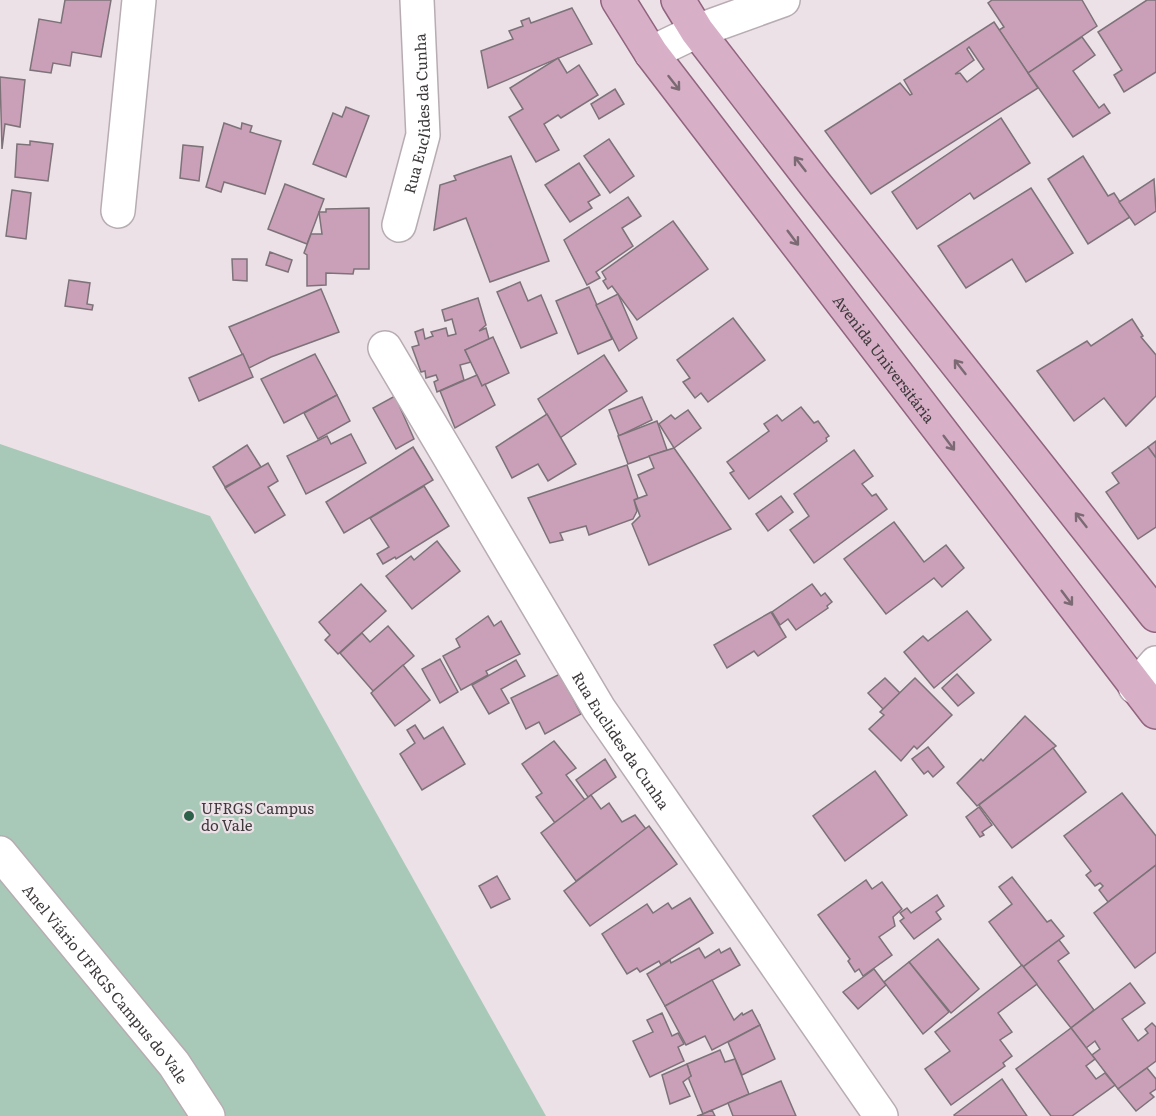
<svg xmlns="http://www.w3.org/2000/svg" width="1156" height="1116" font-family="Literata,serif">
  <rect width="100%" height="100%" fill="#ede1e8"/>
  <!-- green -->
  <path fill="#a9c9b8" d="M0,444l210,72 336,600h-546z"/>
  <!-- building -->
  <g fill="#c9a0b7" stroke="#7c7278" stroke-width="1.5" fill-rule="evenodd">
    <path d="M65,0h46l-10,57 -29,-5 -2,14 -17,-3 -2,10 -21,-3 9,-51 22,4z"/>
    <path d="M992,0h90l15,26 -69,47 -29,-43 5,-3 -16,-24z"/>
    <path d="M1147,0h9v72l-32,20 -10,-17 8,-5 -24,-38z"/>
    <path d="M572,8l20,36 -104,44 -7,-37 32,-12 -4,-8 14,-5 -2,-5 8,-3 2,5z"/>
    <path d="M994,22l44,66 -167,106 -46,-63 75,-48 10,12 2,-1 -8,-14zM969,47l15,22 -17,13 -7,-9 -5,1 19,-14 -7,-11z"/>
    <path d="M1082,37l13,18 -22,16 26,37 5,-4 6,9 -37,24 -45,-64z"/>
    <path d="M558,58l9,15 12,-8 19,30 -37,23 -3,-3 -14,9 15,26 -23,12 -27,-45 14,-8 -13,-21z"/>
    <path d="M0,77l25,3 -5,47 -15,-3 -3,25z"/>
    <path d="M615,89l9,15 -25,15 -8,-15z"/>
    <path d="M346,107l23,9 -23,61 -33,-13 20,-51 9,4z"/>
    <path d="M1001,118l29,45 -56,36 -4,-6 -53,36 -25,-37z"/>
    <path d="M224,123l17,6 1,-6 10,3 -2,6 31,9 -16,53 -41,-12 -3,10 -15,-5z"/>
    <path d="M609,139l25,37 -24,17 -26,-37z"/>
    <path d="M30,141l23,3 -5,37 -33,-4 2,-33 13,1z"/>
    <path d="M183,145l20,2 -4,34 -19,-3z"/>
    <path d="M511,156l38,105 -59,21 -24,-64 -32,12 6,-45 16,-5 -2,-4z"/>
    <path d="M1083,156l25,40 6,-3 16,24 -42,27 -40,-65z"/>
    <path d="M579,163l21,32 -12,7 4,6 -22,14 -25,-37z"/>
    <path d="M1154,179l2,32 -21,14 -16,-23z"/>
    <path d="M285,184l39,15 -17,45 -39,-15z"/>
    <path d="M1031,188l42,65 -47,29 -14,-23 -46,29 -28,-42z"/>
    <path d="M12,190l19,3 -5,46 -20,-3z"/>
    <path d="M628,197l13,19 -19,12 11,18 -37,26 4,6 -13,7 -23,-45z"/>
    <path d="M369,208v61h-15l-1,5 -27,-1v12l-19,1v-31l-3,-2 7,-19h11l-3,-22h7v-3z"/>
    <path d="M673,221l35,48 -71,51 -25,-34 -4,3 -5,-8 3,-2 -4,-7z"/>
    <path d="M270,252l22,8 -4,12 -22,-7z"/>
    <path d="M232,259h15v22l-14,-1z"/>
    <path d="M69,280l21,3 -3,21 6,1 -1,5 -27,-4z"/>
    <path d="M520,282l8,19 13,-6 16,38 -36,15 -24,-56z"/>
    <path d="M589,287l23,52 -34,15 -22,-53z"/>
    <path d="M321,289l18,43 -68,25 -22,11 -20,-41z"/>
    <path d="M618,294l19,44 -18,13 -23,-46z"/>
    <path d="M478,298l8,27 -7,6 7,-3 3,11 -24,11 6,12 -11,3 4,15 -27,12 -3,-10 4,-2 -2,-5 -10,3 -1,-7 -4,1 -9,-25 7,-2 -4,-13 8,-3 2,10 8,-3 -2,-4 15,-4 2,8 8,-2 -4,-15 -7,2 -3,-11z"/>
    <path d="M733,318l32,42 -57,42 -7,-9 -6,5 -12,-16 7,-4 -13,-18z"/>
    <path d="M1132,319l11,17 -2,1 15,18v41l-30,30 -22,-28 -30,23 -37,-50 50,-30 4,5z"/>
    <path d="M493,337l16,36 -27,13 -17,-36z"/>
    <path d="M243,354l10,23 -54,24 -10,-23z"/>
    <path d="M315,354l22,41 -53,28 -23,-44z"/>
    <path d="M604,355l23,36 -67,47 -22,-39z"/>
    <path d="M477,375l5,11 3,-2 10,21 -40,23 -15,-37z"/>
    <path d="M337,395l13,26 -32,18 -14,-26z"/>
    <path d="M395,396l19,43 -18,10 -23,-41z"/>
    <path d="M642,397l10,23 -33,16 -10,-26z"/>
    <path d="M801,407l13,16 4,-2 11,15 -3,2 1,3 -78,58 -19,-26 4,-2 -7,-9 42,-31 -5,-7 13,-9 5,6z"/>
    <path d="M688,410l13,18 -27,20 -15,-24 12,-9 4,4z"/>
    <path d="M547,414l29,50 -28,17 -10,-17 -26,14 -16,-31z"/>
    <path d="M657,421l10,29 -39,14 -10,-28z"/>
    <path d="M351,434l15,29 -60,31 -19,-38 40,-20 4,8z"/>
    <path d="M1156,441v17l-8,-11z"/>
    <path d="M247,445l14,22 -36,20 -12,-20z"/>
    <path d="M413,447l20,33 -89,53 -18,-31z"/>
    <path d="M1148,447l8,11v69l-18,12 -32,-47 13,-9 -7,-10z"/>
    <path d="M674,448l57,81 -82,36 -17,-41 8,-8 -6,-16 13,-5 -9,-20 16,-7 -5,-12z"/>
    <path d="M854,450l19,26 -11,8 10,12 4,-2 11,15 -73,54 -24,-33 19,-14 -15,-22z"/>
    <path d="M268,463l10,18 -10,6 17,28 -30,18 -30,-45z"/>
    <path d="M627,465l11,33 -4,2 3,11 -4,8 -44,16 -3,-9 -26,7 3,7 -13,3 -22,-45z"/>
    <path d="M424,486l25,40 -53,33 -1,-2 -12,7 -6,-10 12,-7 -19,-29z"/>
    <path d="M781,496l12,16 -25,19 -12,-17z"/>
    <path d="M894,522l30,40 22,-17 18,23 -22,19 -8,-9 -48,36 -42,-55z"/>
    <path d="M437,541l23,30 -48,38 -26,-33 25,-20 3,4z"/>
    <path d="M361,584l25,27 -48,43 -13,-14 5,-5 -11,-13z"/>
    <path d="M812,584l9,12 4,-3 7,9 -5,4 1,2 -32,22 -8,-11 -8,6 -8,-13z"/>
    <path d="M967,611l24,29 -57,48 -30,-36 19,-16 5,5z"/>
    <path d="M771,612l15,25 -28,19 -4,-5 -27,17 -13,-23z"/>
    <path d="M488,616l6,10 7,-5 19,33 -34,17 2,4 -27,15 -18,-34 17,-9 -4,-8z"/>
    <path d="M388,626l26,30 -41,35 -33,-38 22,-20 8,9z"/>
    <path d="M440,659l18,33 -18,11 -18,-34z"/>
    <path d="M516,660l9,16 -24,13 8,14 -20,11 -17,-29z"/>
    <path d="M403,665l27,35 -35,26 -24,-33z"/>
    <path d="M560,674l21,40 -36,20 -6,-12 -13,7 -15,-31z"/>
    <path d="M957,674l17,19 -16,13 -16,-18z"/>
    <path d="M885,678l15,15 -16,17 -16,-17z"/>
    <path d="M915,678l37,37 -35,34 -3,-3 -13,15 -32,-32 15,-14 -4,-3z"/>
    <path d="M1025,716l31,30 -79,60 -20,-23 24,-24 2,2z"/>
    <path d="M415,725l9,14 19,-12 22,37 -43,26 -22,-36 15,-11 -8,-13z"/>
    <path d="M554,741l22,27 -10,7 19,25 -30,23 -19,-26 6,-4 -20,-29z"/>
    <path d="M928,747l16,20 -11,10 -5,-6 -4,3 -12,-15z"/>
    <path d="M1053,748l33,44 -74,56 -33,-43z"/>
    <path d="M605,759l11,18 -28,20 -12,-17z"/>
    <path d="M875,771l32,44 -62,46 -32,-45z"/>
    <path d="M1122,793l34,43v29l-48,37 -9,-12 4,-4 -3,-3 -5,3 -9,-11 5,-4 -27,-35z"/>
    <path d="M591,795l10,14 8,-6 13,19 13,-7 11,14 -70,52 -35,-48z"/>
    <path d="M979,807l13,18 -10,7 2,3 -4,2 -14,-20z"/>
    <path d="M649,826l28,38 -87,62 -26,-35z"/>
    <path d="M1156,865v87l-21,16 -41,-55z"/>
    <path d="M497,876l13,23 -19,9 -12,-22z"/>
    <path d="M1012,877l35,45 4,-2 13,16 -41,31 -34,-45 23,-18 -13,-17z"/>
    <path d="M866,880l6,9 10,-7 20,27 -9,8 2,9 -16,11 13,18 -29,21 -4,-7 -4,3 -7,-11 2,-2 -32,-44z"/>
    <path d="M937,895l7,11 -8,6 5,7 -27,20 -14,-18 4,-3 -4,-5 7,-5 4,5z"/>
    <path d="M690,898l23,35 -52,32 -2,-4 -19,11 -3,-4 -10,6 -25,-40 45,-30 6,9 15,-10 4,6z"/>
    <path d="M938,939l41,50 -28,24 -42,-51z"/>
    <path d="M1059,940l10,13 -11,8 36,49 -23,18 -48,-61z"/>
    <path d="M699,948l6,10 14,-9 2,4 9,-5 10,17 -75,41 -18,-32 23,-14 1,3z"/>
    <path d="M909,962l40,50 -26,22 -39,-52z"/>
    <path d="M1022,965l15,19 -39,29 14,19 -12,8 12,16 -9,7 2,3 -54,39 -26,-36 25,-18 -15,-19z"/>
    <path d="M874,969l12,16 -28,24 -15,-17z"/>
    <path d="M712,980l22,40 8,-7 1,2 9,-5 8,15 -48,25 -7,-14 -19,9 -21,-39z"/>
    <path d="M1130,983l15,20 -23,16 16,22 10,-8 -3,-4 7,-6 4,4v34l-38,28 -26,-34 8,-6 -5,-8 -9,7 -15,-20z"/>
    <path d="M662,1013l10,23 6,-3 6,11 -6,3 6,14 -34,16 -17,-36 20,-9 -6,-12z"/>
    <path d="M760,1025l15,34 -33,16 -14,-33z"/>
    <path d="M1071,1028l24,31 -9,7 10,13 9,-6 10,12 -43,31h-21l-35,-47z"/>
    <path d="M720,1050l5,12 10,-3 14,35 -46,20 -15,-37 3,-1 -4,-12z"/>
    <path d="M687,1064l4,12 -8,6 7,14 -20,8 -8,-29z"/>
    <path d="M1147,1068l9,11v10l-6,4 4,4 -18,14 -18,-22z"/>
    <path d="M1002,1079l25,37h-72l-1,-1z"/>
    <path d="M781,1081l15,35h-63l-5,-13z"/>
    <path d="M712,1110l3,6h-18l6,-2z"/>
  </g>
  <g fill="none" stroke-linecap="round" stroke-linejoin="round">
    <defs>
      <g id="minor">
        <path d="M651,53l46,-22 86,-31"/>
        <path d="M118,211l21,-211"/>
        <path id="s1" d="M399,225l24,-90 -6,-135"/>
        <path id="s2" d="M385,348l214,361 282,407"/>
        <path d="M1135,687l21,-24"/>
        <path id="s3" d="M0,853l174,211 34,52"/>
      </g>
      <g id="major">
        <path id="s4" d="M618,0l33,53 505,659"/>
        <path d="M678,0l19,31 118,153 341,431"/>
      </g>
    </defs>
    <!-- minor casing -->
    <use href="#minor" stroke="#b7acb2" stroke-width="36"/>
    <!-- major casing -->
    <use href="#major" stroke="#90647e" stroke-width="36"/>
    <!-- minor -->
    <use href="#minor" stroke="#fff" stroke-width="33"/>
    <!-- major -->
    <use href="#major" stroke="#d7b0c7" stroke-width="33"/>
  </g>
  <!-- one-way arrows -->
  <defs><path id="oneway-shaft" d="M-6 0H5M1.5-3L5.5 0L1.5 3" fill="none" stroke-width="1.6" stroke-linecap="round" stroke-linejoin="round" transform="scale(1.5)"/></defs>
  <g stroke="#7b6973">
    <use href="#oneway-shaft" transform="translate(674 83) rotate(52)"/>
    <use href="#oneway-shaft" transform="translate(800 164) rotate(-128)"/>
    <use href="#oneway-shaft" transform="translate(793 238) rotate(53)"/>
    <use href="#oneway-shaft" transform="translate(960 367) rotate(-128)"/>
    <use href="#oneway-shaft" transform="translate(949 443) rotate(53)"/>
    <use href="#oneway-shaft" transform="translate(1081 520) rotate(-128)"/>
    <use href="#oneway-shaft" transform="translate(1067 598) rotate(53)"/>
  </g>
  <!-- markers -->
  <circle fill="#2c6249" stroke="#ede1e8" stroke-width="2" cx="189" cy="816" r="6"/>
  <g text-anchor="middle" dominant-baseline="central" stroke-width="4.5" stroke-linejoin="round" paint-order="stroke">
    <!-- street labels -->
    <g font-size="15" fill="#3d393b" stroke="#ede1e8">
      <text stroke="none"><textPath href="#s1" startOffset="114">Rua Euclides da Cunha</textPath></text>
      <text stroke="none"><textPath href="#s4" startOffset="447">Avenida Universitária</textPath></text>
      <text stroke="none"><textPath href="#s2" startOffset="458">Rua Euclides da Cunha</textPath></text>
      <text stroke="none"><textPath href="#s3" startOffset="168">Anel Viário UFRGS Campus do Vale</textPath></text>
    </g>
    <!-- poi labels -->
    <g font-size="15" fill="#3d393b" stroke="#ede1e8" text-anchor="start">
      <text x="201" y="807">UFRGS Campus<tspan x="201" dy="17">do Vale</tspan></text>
    </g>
  </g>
</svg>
